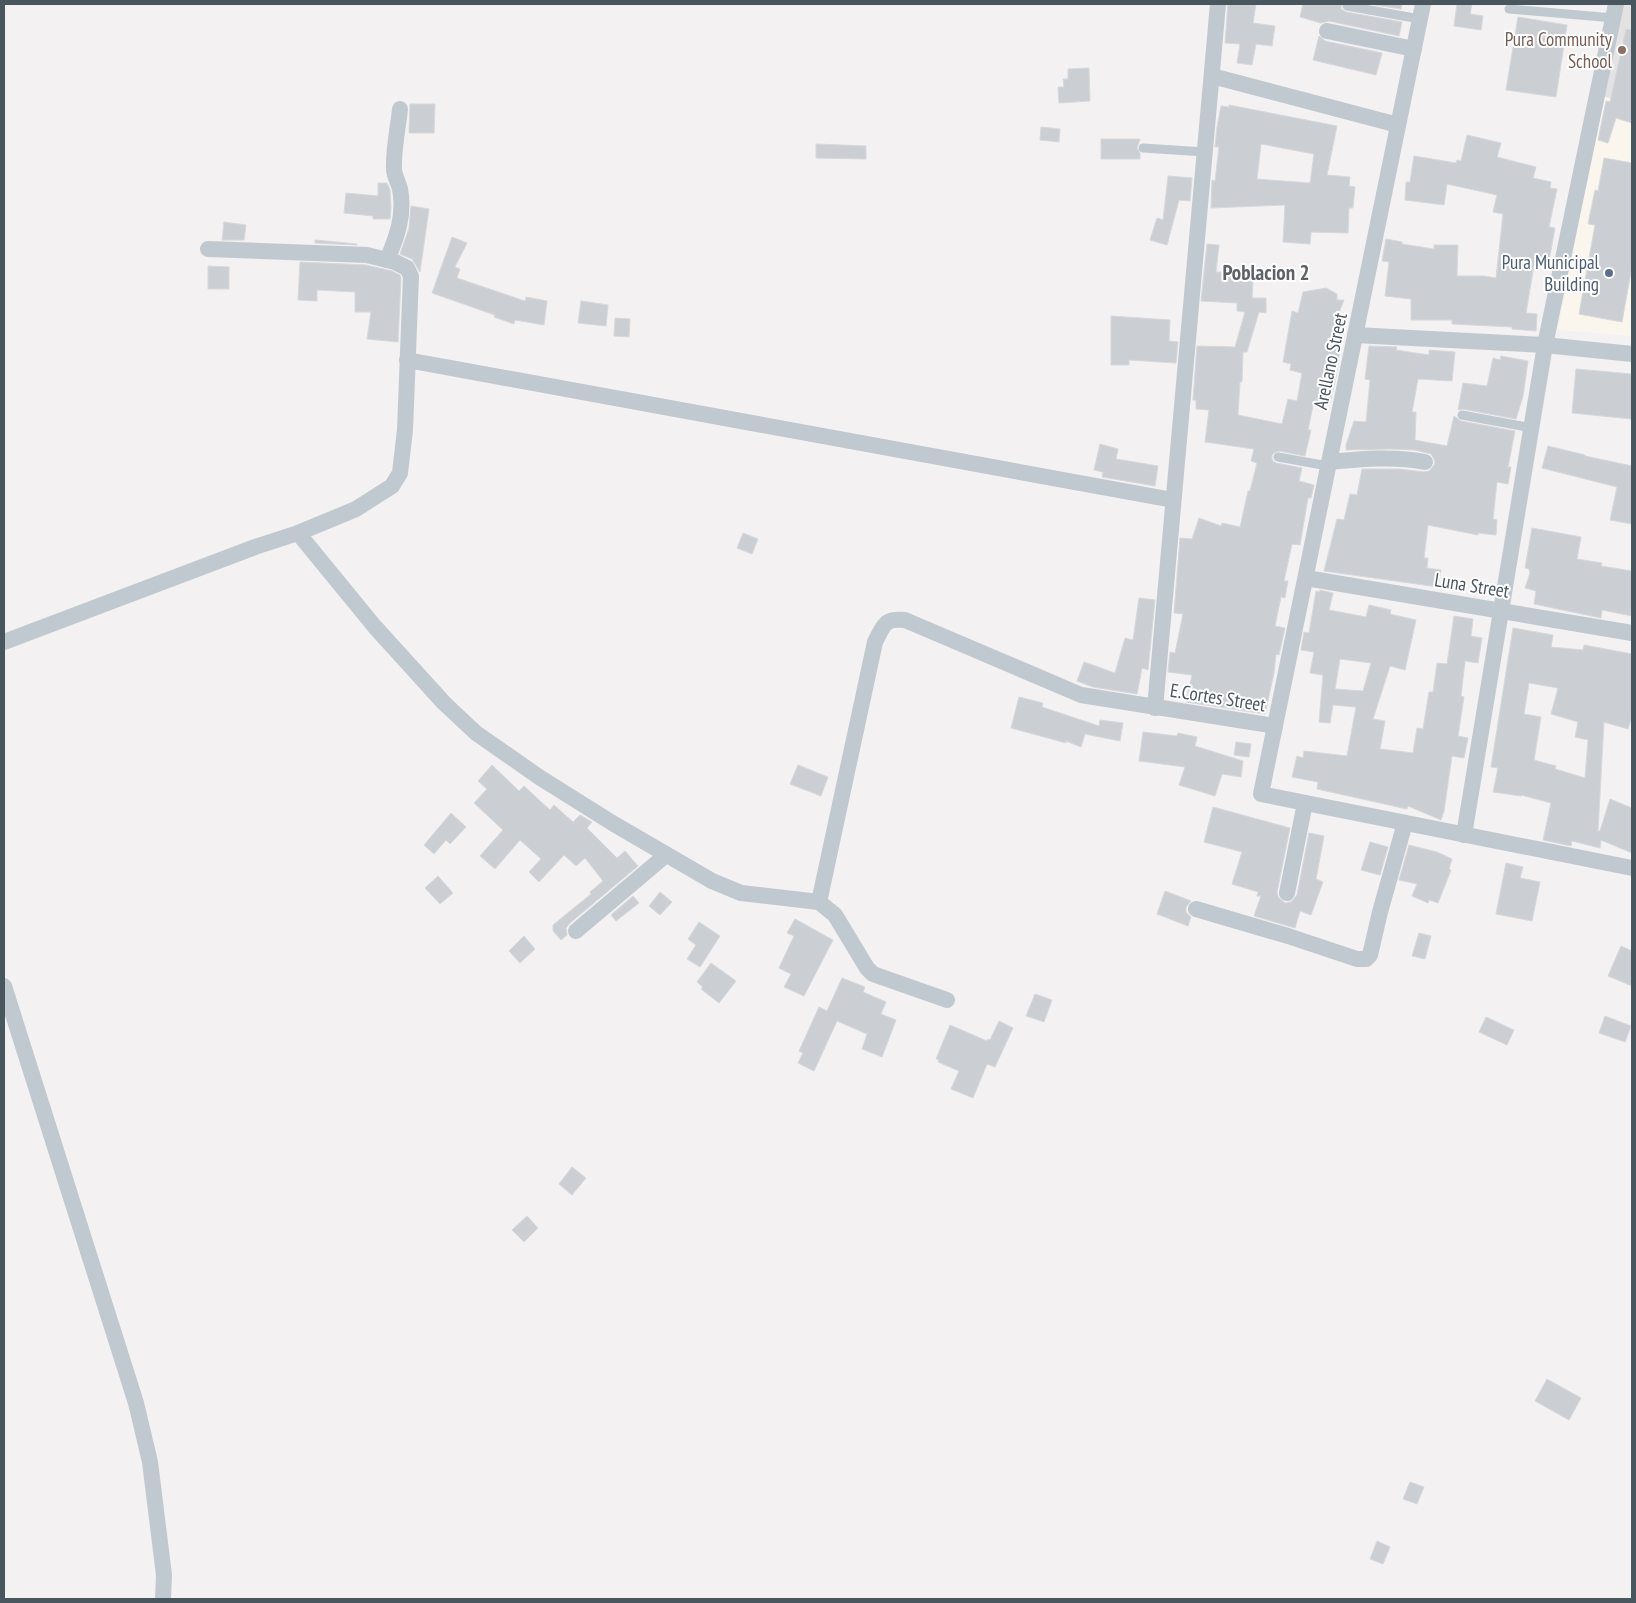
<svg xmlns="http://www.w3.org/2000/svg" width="1636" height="1603" font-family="'PT Sans Narrow',sans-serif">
  <rect width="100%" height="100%" fill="#f3f1f1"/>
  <!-- commercial -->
  <path fill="#fbf6ed" d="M1602,96l30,8v232l-74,-6z"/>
  <!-- education -->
  <path fill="#e4e2e3" d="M1623,4h9v100l-30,-8z"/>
  <!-- building -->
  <g fill="#cbcfd3" stroke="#d6d8dc" fill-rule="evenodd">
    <path d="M1228,4h28l-3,19 22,3 -3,20 -16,-2 -4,21 -15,-2 3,-19 -15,-1z"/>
    <path d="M1303,4h38v5l5,3 56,10 -3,14 -70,-15 -8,2 -21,-6z"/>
    <path d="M1370,4h32l-1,5z"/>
    <path d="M1457,4h15l-2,10 13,2 -2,14 -27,-4z"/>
    <path d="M1518,17l49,8 -11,72 -50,-7z"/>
    <path d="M1626,29l6,1v93l-16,-5 -8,25 -10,-3 8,-39 4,1z"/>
    <path d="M1319,36l6,5 57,12 -6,22 -63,-15z"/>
    <path d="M1089,68l1,33 -31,2 -1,-16h6l-1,-8h5v-10z"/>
    <path d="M410,104h25l-1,29h-25z"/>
    <path d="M1229,105l108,21 -10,49 23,2 -1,9 6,1 -2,21h-4l-1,25 -37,-1 -1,12 -27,-2 2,-37 -74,3 1,-28 3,1 4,-34h-4l2,-20 4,-21 8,1zM1261,144l53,10 -4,29 -53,-4z"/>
    <path d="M1041,127l19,2 -1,13 -19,-2z"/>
    <path d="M1467,135l34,8 -4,14 39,10 -3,11 18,4 -1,6 7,1 -8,38 6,1 -7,39 -14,-2 -8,48 11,1 -1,17 -24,-2v-2l-60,-3v-4h-41v-21l-26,-3 4,-34 -7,-1 4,-22 16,3v2l32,5v-4h24l-1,31h27l12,2 7,-64 -10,-2 4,-17 -50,-11 -3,21 -39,-5 1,-18h4l4,-26 42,7 1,-3 4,1z"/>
    <path d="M1101,139h39l-3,9 3,5v6h-39z"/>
    <path d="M816,144l50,2v13l-50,-1z"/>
    <path d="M1604,158l28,5v103l-10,56 -43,-8 16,-89 -7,-1 7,-34 3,1z"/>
    <path d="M1168,176l24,2 -2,23 -11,-1 -12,45 -17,-5 7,-22 6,2z"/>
    <path d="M378,183h9l3,7 1,17 -1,12h-17v-3l-29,-3 2,-20 32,3z"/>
    <path d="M411,206l18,3 -9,63 -8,-13 -12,-5 9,-26z"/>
    <path d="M224,222l22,3 -2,15h-22z"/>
    <path d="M452,237l15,6 -12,24 5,2 -3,9 68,23 1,-4 21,4 -3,24 -29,-5 -1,4 -20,-7 1,-2 -63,-22z"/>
    <path d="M315,240l42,4v1l-42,-2z"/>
    <path d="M1207,244l12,1 -3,27h6v3l11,1v5h20l-1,17h14v15l-7,-1 -12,40h-4l-1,30h-2l-2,33 44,9 6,-25 9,2 5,-28 -12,-3 1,-6 -8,-2 9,-51 6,2 5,-21 23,-4 11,6v6h7l-6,15 9,3 -5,17 -6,42 -6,26 -16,-2 -6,29h3l-6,26 -26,-5 -5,2 -2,2v5l4,3 26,5 -3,13 15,4 -3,13h-3l-8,47 -8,-1 -8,37h4l-3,17 -4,-1 -6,29 10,2 -6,27 -3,-1 -2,19 -9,41 -79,-12 6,-27 -24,-3 2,-20 5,1 8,-39 -9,-1 6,-75 12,1 7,-21 22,8 1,-3 18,4 8,-36h2l7,-28 -6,-2 3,-12 -49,-7 4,-32 -13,-1v-9h-3l4,-54 38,1 10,-35 -8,-1v-8l-36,-2z"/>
    <path d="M300,262l66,3 26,6 8,4 1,3 -3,64 -31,-3 4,-27h-16v-20l-38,-2v11l-19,-1z"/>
    <path d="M208,266l21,1v22h-21z"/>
    <path d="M581,301l27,4 -2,21 -28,-3z"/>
    <path d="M1111,316l59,4 -1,21 9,1 -2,21 -47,-3v5h-18z"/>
    <path d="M615,318l15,1 -1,18 -15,-1z"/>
    <path d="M1369,346l28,1 -1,3 33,5v-5l26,2 -3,29 -34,-2 -6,33h4l-1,28 32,6 7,-30 7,5 54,10 -7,36h3l-3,17 -11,-2 -4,37 4,1 -1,15 -18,-2v2l-50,-10 -4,33h4l-1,10 14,2 -3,17 -114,-16 13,-52 7,1 6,-26 7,1 5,-26h38l24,3 5,-1 6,-7 -1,-5 -3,-5 -16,-4 -26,-1 -43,1v-5l8,-24 12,1 4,-42 -5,-1z"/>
    <path d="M1501,356l27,5 -5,35 -7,23 -53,-10 -5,1 5,-27 24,3 6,-28 7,2z"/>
    <path d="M1576,369l56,5v45l-60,-6z"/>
    <path d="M1100,444l18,5 -2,10 42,7 -3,20 -53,-9 1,-5 -9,-2z"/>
    <path d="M1548,446l37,9v1l47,10v58l-22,-4 7,-33 -75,-19z"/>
    <path d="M1532,528l49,9 -4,22 25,4 -1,3 31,5v45l-30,-6 -1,8 -67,-14 2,-13 -11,-3 5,-15 -1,-4 -4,-1z"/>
    <path d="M743,533l15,6 -6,15 -15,-6z"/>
    <path d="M1320,590l13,3 -4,17 37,7 3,-12 22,5 -1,4 26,6 -11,50 -15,-4 -17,53 12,2 -5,28 33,4 4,-25 6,1 6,-37h4l4,-29 10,1 7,-48 19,3 -2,17 11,2 -4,25 -13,-2 -4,35 3,1 -6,39 10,2 -4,20 -12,-2 -8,55 -3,9 -33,-14 -1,3 -90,-20 1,-7 -26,-5 5,-21 6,2 1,-7 43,5 9,-49 -23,-2 -3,18 -11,-1 4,-47 -13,-2 4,-21 -13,-2 3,-18 5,1 7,-42 3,1zM1340,659l31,4 -8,28 -28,-2z"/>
    <path d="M1139,598l16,2 -7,70 -6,-2 -5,26 -44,-7 -16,-6 7,-19 31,11 10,-35 8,2z"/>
    <path d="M1513,628l40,7 -2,12 32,3 1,-5 48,9v62l-4,13 -24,-7 -6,109h2l10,-32 22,9v45l-31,-13 -1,8 -28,-7 -1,5 -28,-6 8,-37 -30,-8v1l-28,-4 5,-24 -7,-1zM1529,683l29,5 -7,26 27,8 -3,15 13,3 -3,38 -30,-9 1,-3 -22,-6 7,-43 -17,-3z"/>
    <path d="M1019,697l24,6 -1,4 57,19 1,-6 23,3 -3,18 -35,-7 -4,13 -15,-6v2l-55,-15z"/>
    <path d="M1143,732l34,4 1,-3 19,4 -2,9 48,15 -2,16 -19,-3 -7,22 -36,-11 6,-18 -46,-6z"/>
    <path d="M1236,742l15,2 -2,13 -15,-2z"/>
    <path d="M492,765l27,26 5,-5 26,24 4,-5 19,17 7,-7 10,6 2,1 -5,6 30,30 8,-7 13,15 -68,57 -4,5 1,7 -6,5 -8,-9v-6l38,-31 -1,-2 13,-11 -18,-23 -9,8 -12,-11 -25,27 -10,-10 12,-13 -21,-19 -25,29 -15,-13 23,-26 -29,-27 13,-14 -9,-8z"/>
    <path d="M798,765l30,12 -7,19 -31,-12z"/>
    <path d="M1213,807l77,21 -13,64 1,5 7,6 6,-1 6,-7 12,-62 15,3 -8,43 7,3 -12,33 -11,-4 -5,17 -41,-12 7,-20h-4l1,-4 -26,-8 10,-32 -38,-10z"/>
    <path d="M451,813l15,14 -16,17 -4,-4 -12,14 -10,-9z"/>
    <path d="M1370,842l18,5 -8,28 -19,-5z"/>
    <path d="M1409,845l28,7 15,7 -3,10 2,1 -13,33 -9,-3 -1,3 -16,-7 5,-12 -18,-4z"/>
    <path d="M1506,863l17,4 -3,11 20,4 -8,39 -36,-7z"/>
    <path d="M438,876l15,17 -13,11 -15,-16z"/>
    <path d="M1165,891l26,10 -5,6v5l5,5 -3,9 -31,-12z"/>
    <path d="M660,892l12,10 -12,13 -11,-9z"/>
    <path d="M633,896l6,7 -23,18 -5,-6z"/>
    <path d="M795,919l38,21 -29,56 -20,-9 7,-13 -12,-6 15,-32 -7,-3z"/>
    <path d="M699,922l21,14 -20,31 -13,-8 9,-14 -8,-6z"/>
    <path d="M1419,933l12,3 -6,23 -13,-3z"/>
    <path d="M524,936l11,13 -15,14 -11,-12z"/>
    <path d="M1621,946l11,5v35l-24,-10z"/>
    <path d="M711,963l25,18 -17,22 -18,-14 2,-2 -6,-5z"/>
    <path d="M842,978l23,9 -2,5 23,10 -5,12 15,6 -14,37 -20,-8 5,-15 -30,-13 -23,50 -16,-8 5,-10 -4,-2 20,-44 8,4z"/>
    <path d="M1035,994l17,6 -8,22 -18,-6z"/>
    <path d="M1605,1016l26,10 -6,16 -26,-9z"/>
    <path d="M1486,1017l28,13 -7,15 -28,-13z"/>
    <path d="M999,1021l14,7 -18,39 -8,-3 -14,34 -22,-9 8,-18 -21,-9 1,-2 -3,-1 14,-34 37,16 1,-2 2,1z"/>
    <path d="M572,1167l14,11 -14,17 -13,-11z"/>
    <path d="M527,1216l11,12 -14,14 -12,-12z"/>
    <path d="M1547,1379l34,19 -12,22 -34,-19z"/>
    <path d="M1410,1482l14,5 -7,17 -14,-5z"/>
    <path d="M1377,1541l13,6 -7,17 -13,-5z"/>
  </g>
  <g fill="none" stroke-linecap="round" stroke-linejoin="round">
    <!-- lane -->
    <g stroke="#c0c9cf" stroke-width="9">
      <path d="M1347,6l73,13"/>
      <path d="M1509,9l105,9"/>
      <path d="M1143,148l62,4"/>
      <path d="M1462,415l70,13"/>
      <path d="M1278,457l50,9"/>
    </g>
    <!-- street -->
    <g stroke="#c0c9cf" stroke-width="16">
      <path d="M1423,4l-162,790 371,74"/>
      <path d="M1327,31l87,18"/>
      <path d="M1212,76l186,49"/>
      <path d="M387,260c10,-23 18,-46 13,-71 -2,-7 -5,-12 -6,-19 -1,-20 4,-41 6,-61"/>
      <path d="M1355,335l190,10 87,9"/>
      <path d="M407,360l766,140"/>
      <path d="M1329,462c33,-3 64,-6 96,0"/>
      <path d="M298,533l77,94 69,76 32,30 63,44 75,47 98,57 29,12 78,9 16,13 32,53 6,6 74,26"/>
      <path d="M1306,578l326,55"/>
      <path d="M4,642l251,-95 43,-14 58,-24 36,-23 8,-13 5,-43 6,-154 -4,-8 -12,-6 -28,-7 -159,-6"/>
      <path d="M1155,708l63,-704"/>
      <path d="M1464,835l81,-490 71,-341"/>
      <path d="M1287,893l18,-90"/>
      <path d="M819,902l56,-260c9,-17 9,-24 30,-22l176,75 194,31"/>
      <path d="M1196,909l92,27 69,23h9l4,-4 10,-43 25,-89"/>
      <path d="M576,931l90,-76"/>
      <path d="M4,986l132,417 14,59 14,113 -1,24"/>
    </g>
  </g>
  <!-- markers -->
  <circle fill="#8d6e63" stroke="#fff" stroke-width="2" cx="1622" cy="50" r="5"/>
  <circle fill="#5c6f8a" stroke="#fff" stroke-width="2" cx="1609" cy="273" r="5"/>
  <g text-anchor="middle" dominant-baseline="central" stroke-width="4" stroke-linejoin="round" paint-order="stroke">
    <!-- education labels -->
    <g font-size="19" fill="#785e54" stroke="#fff" text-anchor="end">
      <text x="1612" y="39">Pura Community<tspan x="1612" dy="22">School</tspan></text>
    </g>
    <!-- service labels -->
    <g font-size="19" fill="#4e5e75" stroke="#fff" text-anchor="end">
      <text x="1599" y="262">Pura Municipal<tspan x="1599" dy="22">Building</tspan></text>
    </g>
    <!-- street labels -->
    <g font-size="19" fill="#4a565d" stroke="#fff">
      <text transform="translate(1330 361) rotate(-78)">Arellano Street</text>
      <text transform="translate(1472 585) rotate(9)">Luna Street</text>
      <text transform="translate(1218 697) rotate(9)">E.Cortes Street</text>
    </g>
    <!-- quarter labels -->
    <g font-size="21" font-weight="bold" fill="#5e6266" stroke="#fff">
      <text x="1266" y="272">Poblacion 2</text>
    </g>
  </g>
  <!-- border -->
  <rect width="1636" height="1603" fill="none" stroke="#4a565d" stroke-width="10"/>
</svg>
